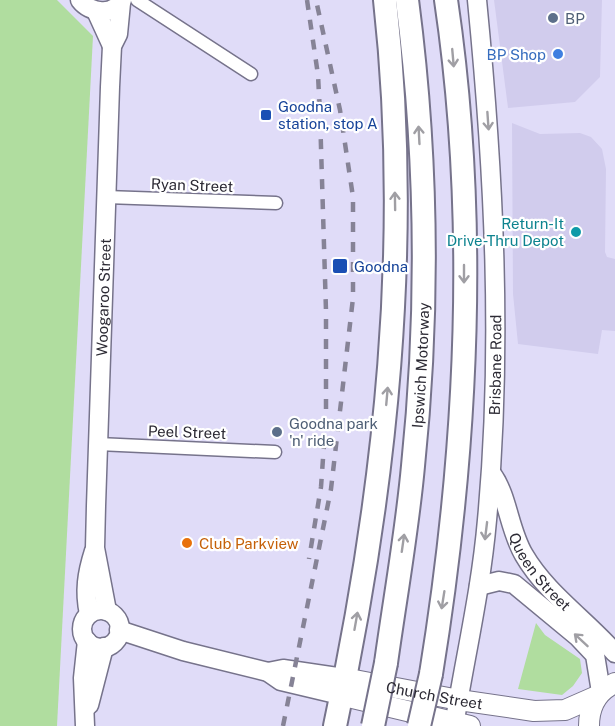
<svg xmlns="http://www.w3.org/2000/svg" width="615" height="726" font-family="'Public Sans',sans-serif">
  <rect width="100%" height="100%" fill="#e0dcf8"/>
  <!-- built -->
  <g fill="#d1cced">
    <path d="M494,0h108l-2,77 -25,25 -67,6z"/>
    <path d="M512,123l28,11 40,-1 11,4 11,12 4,20 -1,83 2,5 8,2v72l-13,-1 -4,24 -80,-10 -5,-50z"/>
  </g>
  <!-- green -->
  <g fill="#b0dd9f">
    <path d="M0,0h57l36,36 -36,690h-57z"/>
    <path d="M536,623l9,12 35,24 2,14 -9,13 -11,9 -44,-6z"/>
  </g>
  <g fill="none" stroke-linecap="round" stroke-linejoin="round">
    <defs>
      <g id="street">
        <path d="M137,0l114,74"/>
        <path d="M106,197l170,6"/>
        <path d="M98,444l177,8"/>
      </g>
      <g id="secondary">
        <path d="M80,0c10,13 33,17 42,0"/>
        <path d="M96,11l16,35"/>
        <path id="s1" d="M492,474c16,22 17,56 32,81 22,38 62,65 91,98"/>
        <path d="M479,586l20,-5 15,3 64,53 17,18 6,37"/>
        <circle cx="101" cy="629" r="19"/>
        <path id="s2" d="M107,611l-12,-63 1,-42 14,-419 2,-41 6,-12 3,-31"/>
        <path d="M89,614c-5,-23 -2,-41 5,-63"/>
        <path d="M119,630l64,21 85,21 13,9 59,14"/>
        <path d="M268,672l15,-3 61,9"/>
        <path d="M89,705l15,-58"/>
        <path d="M85,726l-2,-48 4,-37"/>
        <path id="s3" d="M454,726c11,-69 27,-136 33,-206 16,-173 7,-347 -10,-520"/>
      </g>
      <g id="primary">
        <path id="s4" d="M344,678l115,22 75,11 31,-1 32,-14"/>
        <path d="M340,695l130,31"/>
        <path d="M589,726c0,-19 8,-35 26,-43"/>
      </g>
      <g id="highway">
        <path id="s5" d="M386,663c9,-65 21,-131 27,-197 16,-154 14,-313 -6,-466"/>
        <path d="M431,674c36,-222 48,-451 15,-674"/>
        <path d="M335,726c51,-238 77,-483 50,-726"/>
      </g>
    </defs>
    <!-- street casing -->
    <use href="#street" stroke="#76738b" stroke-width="15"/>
    <!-- secondary casing -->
    <use href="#secondary" stroke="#76738b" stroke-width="21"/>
    <!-- primary casing -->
    <use href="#primary" stroke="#76738b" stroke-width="22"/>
    <!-- highway casing -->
    <use href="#highway" stroke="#76738b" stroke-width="26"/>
    <!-- street -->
    <use href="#street" stroke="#fff" stroke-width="12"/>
    <!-- secondary -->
    <use href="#secondary" stroke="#fff" stroke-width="18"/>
    <!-- primary -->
    <use href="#primary" stroke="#fff" stroke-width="20"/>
    <!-- highway -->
    <use href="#highway" stroke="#fff" stroke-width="22"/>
    <!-- rail -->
    <g stroke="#868396" stroke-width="4.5" stroke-dasharray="10 10" stroke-linecap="butt">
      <path d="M307,0l11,75 2,39 6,197v105l-5,71 -12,72"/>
      <path d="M283,726l48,-237 22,-191v-101l-13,-87 -24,-110"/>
    </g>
    <defs>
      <g id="highway-bridge">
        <path d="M373,726l13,-63"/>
        <path d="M419,726l12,-52"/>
      </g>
    </defs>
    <!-- highway-bridge casing -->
    <use href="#highway-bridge" stroke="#76738b" stroke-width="26" stroke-linecap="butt"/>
    <!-- highway-bridge -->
    <use href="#highway-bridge" stroke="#fff" stroke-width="22"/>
  </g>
  <!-- one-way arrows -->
  <defs><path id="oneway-shaft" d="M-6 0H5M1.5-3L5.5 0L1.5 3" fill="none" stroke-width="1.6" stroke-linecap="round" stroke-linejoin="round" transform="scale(1.5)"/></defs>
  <g stroke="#a09fa4">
    <use href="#oneway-shaft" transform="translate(453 58) rotate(85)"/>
    <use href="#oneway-shaft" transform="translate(488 121) rotate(86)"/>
    <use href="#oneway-shaft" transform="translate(419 135) rotate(-93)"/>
    <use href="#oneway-shaft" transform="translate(395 201) rotate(-91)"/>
    <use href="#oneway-shaft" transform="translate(464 274) rotate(90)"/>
    <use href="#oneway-shaft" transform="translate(387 396) rotate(-85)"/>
    <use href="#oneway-shaft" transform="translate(486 531) rotate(97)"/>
    <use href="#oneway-shaft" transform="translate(403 543) rotate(-82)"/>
    <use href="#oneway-shaft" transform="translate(443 600) rotate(99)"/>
    <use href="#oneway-shaft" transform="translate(356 621) rotate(-80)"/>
    <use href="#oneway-shaft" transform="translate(581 640) rotate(-137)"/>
  </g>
  <!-- markers -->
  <g fill="#5c6f8a" stroke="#fff" stroke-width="2">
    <circle cx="553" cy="18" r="6"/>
    <circle cx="277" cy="432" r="6"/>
  </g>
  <circle fill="#3f7fe0" stroke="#fff" stroke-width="2" cx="558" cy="54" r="6"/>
  <g fill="#1a4fb4" stroke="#fff" stroke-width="2">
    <rect x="260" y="109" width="12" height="12" rx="3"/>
    <rect x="332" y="258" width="16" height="16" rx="3"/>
  </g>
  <circle fill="#0f9aa8" stroke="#fff" stroke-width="2" cx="576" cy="232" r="6"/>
  <circle fill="#e8710a" stroke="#fff" stroke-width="2" cx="187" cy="543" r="6"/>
  <g text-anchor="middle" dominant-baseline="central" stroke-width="4.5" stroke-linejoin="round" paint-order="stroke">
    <!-- service labels -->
    <g font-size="15" fill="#4e5e75" stroke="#fff" text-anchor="start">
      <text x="565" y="18">BP</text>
      <text x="289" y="423">Goodna park<tspan x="289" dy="17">'n' ride</tspan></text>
    </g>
    <!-- shop labels -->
    <g font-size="15" fill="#366cbe" stroke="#fff" text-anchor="end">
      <text x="546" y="54">BP Shop</text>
    </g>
    <!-- transit labels -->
    <g font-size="15" fill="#164399" stroke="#fff" text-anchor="start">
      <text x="278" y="106">Goodna<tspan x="278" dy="17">station, stop A</tspan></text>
      <text x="354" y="266">Goodna</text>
    </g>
    <!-- street labels -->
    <g font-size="15" fill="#2c2a34" stroke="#fff">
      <text transform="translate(192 185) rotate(2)">Ryan Street</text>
      <text stroke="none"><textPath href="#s2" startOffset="315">Woogaroo Street</textPath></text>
      <text stroke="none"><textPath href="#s5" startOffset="300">Ipswich Motorway</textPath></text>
      <text stroke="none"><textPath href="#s3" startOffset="364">Brisbane Road</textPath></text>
      <text transform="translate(187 432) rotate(2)">Peel Street</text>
      <text stroke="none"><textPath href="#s1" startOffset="110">Queen Street</textPath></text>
      <text stroke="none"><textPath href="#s4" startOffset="92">Church Street</textPath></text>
    </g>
    <!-- culture labels -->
    <g font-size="15" fill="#0d838f" stroke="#fff" text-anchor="end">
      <text x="564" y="223">Return-It<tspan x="564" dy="17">Drive-Thru Depot</tspan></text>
    </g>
    <!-- food labels -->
    <g font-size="15" fill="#c56008" stroke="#fff" text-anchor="start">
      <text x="199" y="543">Club Parkview</text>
    </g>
  </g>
</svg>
